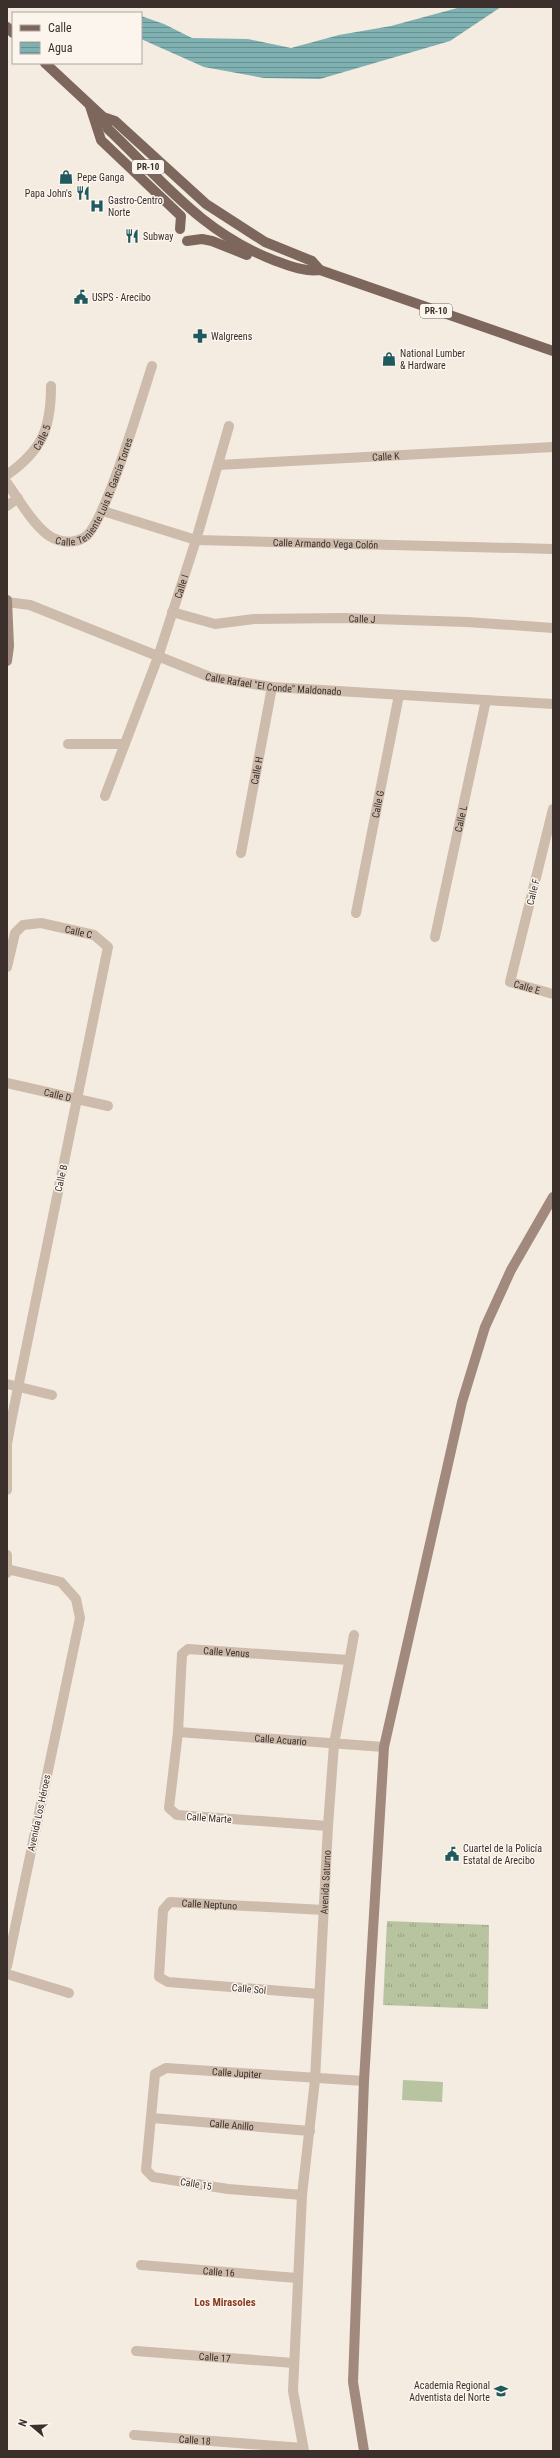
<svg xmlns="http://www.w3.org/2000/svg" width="560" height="2458" font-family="'Roboto Condensed',sans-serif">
  <defs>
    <pattern id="grass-tufts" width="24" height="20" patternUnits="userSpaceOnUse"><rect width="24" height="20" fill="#b8c4a0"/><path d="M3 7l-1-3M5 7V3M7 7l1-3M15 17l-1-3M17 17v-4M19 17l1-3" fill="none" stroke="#97a083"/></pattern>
    <pattern id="water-rules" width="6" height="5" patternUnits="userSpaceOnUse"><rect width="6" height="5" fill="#7fb0b2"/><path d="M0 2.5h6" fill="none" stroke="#699091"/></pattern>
  </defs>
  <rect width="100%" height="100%" fill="#f4ebe1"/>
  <!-- grass -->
  <path fill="url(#grass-tufts)" d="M387,1921l102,4 -1,84 -105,-4z"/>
  <!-- green -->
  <path fill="#b8c4a0" d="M403,2080l40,2 -1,20 -40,-2z"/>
  <!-- water -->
  <path fill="url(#water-rules)" d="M461,7h40l-51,34 -130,38 -56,-1 -60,-11 -63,-28v-23l23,8 28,14 56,1 43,9 48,-13 52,-9z"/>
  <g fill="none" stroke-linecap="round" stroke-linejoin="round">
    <!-- street -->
    <g stroke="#cdbbac" stroke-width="10">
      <path id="s1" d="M218,465l335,-18"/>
      <path id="s2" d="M7,475c35,-25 44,-46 44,-89"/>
      <path id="s3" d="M7,483c11,15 29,47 46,55 10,5 23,5 32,-1 20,-13 57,-141 67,-171"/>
      <path d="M7,506l11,-8"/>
      <path id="s4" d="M103,511l93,29 357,9"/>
      <path id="s5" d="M7,602l23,3 180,72 62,10 281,17"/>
      <path id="s6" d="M172,612l43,12 39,-5 90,-1 123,4 86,6"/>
      <path d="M68,744h56"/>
      <path id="s7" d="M105,796l53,-139 38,-117 33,-114"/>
      <path id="s8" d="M553,809l-43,173 43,12"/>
      <path id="s9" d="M241,853l31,-166"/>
      <path id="s10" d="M356,913l43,-218"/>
      <path id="s11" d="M435,937l51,-237"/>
      <path id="s12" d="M7,967l8,-34 8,-8 18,-2 53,12 14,12 -97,475 -4,22v46"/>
      <path id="s13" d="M7,1083l101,23"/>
      <path d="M7,1384l45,11"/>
      <path d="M7,1555v18"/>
      <path d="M7,1569l54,13 15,17 4,19 -73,348"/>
      <path id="s14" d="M178,1732l206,15"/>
      <path id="s15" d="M328,1826l-151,-11 -8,-7 9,-76 4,-78 6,-5 161,11"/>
      <path d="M7,1974l62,19"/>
      <path id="s16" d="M319,1994l-151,-12 -9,-5 4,-67 7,-8 154,8"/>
      <path id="s17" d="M152,2118l158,13"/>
      <path id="s18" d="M302,2195l-74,-6 -75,-12 -7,-7 9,-96 11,-6 198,13"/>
      <path id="s19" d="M141,2265l156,13"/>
      <path id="s20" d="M136,2351l158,12"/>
      <path id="s21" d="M134,2435l169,13"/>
      <path id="s22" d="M304,2451l-11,-60 9,-196 13,-115 13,-254 6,-82 20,-109"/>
    </g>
    <!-- secondary -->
    <g stroke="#a18a7d" stroke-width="10">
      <path d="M7,600l2,46 -2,15"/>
      <path d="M364,2451l-11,-69 11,-301 20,-334 78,-345 23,-75 26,-57 42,-73"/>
    </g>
    <!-- primary -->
    <g stroke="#7d675c" stroke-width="10">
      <path d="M7,27l6,6"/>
      <path d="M45,63l58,54 12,4 91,83 59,38 47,19 8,9"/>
      <path d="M90,106l11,34 80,76 -1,13"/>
      <path d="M103,117l5,12c55,52 94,104 168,132 15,5 28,11 44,9l233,81"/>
      <path d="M187,241l15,-2 10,2 35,14"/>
    </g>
  </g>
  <!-- icons -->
  <defs>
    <symbol id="shop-bare" viewBox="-9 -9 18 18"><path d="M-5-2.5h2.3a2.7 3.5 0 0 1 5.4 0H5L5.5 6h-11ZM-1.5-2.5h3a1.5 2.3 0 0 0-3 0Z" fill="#1f5a5e" stroke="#fbf5ee" stroke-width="2.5" paint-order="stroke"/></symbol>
    <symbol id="restaurant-bare" viewBox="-9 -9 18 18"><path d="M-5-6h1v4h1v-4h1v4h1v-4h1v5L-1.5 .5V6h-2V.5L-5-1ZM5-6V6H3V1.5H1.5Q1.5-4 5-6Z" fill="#1f5a5e" stroke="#fbf5ee" stroke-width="2.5" paint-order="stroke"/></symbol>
    <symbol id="hospital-bare" viewBox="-9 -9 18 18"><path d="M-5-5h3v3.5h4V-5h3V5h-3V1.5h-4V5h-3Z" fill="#1f5a5e" stroke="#fbf5ee" stroke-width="2.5" paint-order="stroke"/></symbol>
    <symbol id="civic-bare" viewBox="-9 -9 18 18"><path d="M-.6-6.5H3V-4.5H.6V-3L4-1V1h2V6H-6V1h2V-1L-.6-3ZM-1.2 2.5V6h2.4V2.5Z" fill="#1f5a5e" stroke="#fbf5ee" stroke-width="2.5" paint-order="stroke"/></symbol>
    <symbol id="pharmacy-bare" viewBox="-9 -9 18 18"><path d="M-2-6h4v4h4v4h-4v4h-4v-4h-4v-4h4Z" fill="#1f5a5e" stroke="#fbf5ee" stroke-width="2.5" paint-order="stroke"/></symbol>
    <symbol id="school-bare" viewBox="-9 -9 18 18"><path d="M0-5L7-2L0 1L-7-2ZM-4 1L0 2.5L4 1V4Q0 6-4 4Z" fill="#1f5a5e" stroke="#fbf5ee" stroke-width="2.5" paint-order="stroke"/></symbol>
  </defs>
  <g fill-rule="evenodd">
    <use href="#shop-bare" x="56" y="167" width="20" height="20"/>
    <use href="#restaurant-bare" x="73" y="183" width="20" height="20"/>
    <use href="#hospital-bare" x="87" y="196" width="20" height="20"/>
    <use href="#restaurant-bare" x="122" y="226" width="20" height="20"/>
    <use href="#civic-bare" x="71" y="287" width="20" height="20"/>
    <use href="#pharmacy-bare" x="190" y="326" width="20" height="20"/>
    <use href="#shop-bare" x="379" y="349" width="20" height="20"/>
    <use href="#civic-bare" x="442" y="1844" width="20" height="20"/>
    <use href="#school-bare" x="491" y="2381" width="20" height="20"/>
  </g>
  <g text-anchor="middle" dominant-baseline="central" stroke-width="3" stroke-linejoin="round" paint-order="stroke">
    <!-- shield labels -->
    <g fill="#fbf5ee" stroke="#756b66" stroke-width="1">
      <rect x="132" y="160" width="32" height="14" rx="3"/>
      <rect x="420" y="304" width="32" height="14" rx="3"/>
    </g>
    <g font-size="9" font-weight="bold" fill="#3b302b">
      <text x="148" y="167">PR-10</text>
      <text x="436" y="311">PR-10</text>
    </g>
    <!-- poi labels -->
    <g font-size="10" fill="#3b302b" stroke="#fbf5ee" text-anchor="start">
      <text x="77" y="177">Pepe Ganga</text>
      <text x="72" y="193" text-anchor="end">Papa John's</text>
      <text x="108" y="200">Gastro-Centro<tspan x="108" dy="12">Norte</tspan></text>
      <text x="143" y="236">Subway</text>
      <text x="92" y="297">USPS - Arecibo</text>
      <text x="211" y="336">Walgreens</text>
      <text x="400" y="353">National Lumber<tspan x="400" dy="12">&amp; Hardware</tspan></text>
      <text x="463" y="1848">Cuartel de la Policía<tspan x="463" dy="12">Estatal de Arecibo</tspan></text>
      <text x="490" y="2385" text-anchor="end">Academia Regional<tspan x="490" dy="12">Adventista del Norte</tspan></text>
    </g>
    <!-- street labels -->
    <g font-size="10" fill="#3b302b" stroke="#fbf5ee">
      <text stroke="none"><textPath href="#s2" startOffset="52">Calle 5</textPath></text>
      <text stroke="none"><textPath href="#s1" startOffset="168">Calle K</textPath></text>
      <text stroke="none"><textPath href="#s3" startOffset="145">Calle Teniente Luis R. García Torres</textPath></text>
      <text stroke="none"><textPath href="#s4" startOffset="227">Calle Armando Vega Colón</textPath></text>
      <text stroke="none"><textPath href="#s7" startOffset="223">Calle I</textPath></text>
      <text stroke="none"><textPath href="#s6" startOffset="192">Calle J</textPath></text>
      <text stroke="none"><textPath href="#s5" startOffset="281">Calle Rafael "El Conde" Maldonado</textPath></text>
      <text stroke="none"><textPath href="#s9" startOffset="84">Calle H</textPath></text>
      <text stroke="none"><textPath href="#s10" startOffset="111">Calle G</textPath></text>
      <text stroke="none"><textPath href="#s11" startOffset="121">Calle L</textPath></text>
      <text transform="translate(533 892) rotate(-76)">Calle F</text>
      <text stroke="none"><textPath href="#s12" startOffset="103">Calle C</textPath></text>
      <text stroke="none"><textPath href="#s8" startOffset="196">Calle E</textPath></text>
      <text stroke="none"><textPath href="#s13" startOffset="52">Calle D</textPath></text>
      <text transform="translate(61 1178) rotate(-78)">Calle B</text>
      <text stroke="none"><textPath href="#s15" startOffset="363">Calle Venus</textPath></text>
      <text stroke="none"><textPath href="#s14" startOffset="103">Calle Acuario</textPath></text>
      <text transform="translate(39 1813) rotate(-78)">Avenida Los Héroes</text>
      <text transform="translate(209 1818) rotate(4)">Calle Marte</text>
      <text stroke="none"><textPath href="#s22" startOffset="571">Avenida Saturno</textPath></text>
      <text stroke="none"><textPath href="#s16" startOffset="279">Calle Neptuno</textPath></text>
      <text transform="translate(249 1989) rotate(5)">Calle Sol</text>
      <text stroke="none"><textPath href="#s18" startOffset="340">Calle Jupiter</textPath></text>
      <text stroke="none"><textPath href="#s17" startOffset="80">Calle Anillo</textPath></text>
      <text transform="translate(196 2184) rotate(9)">Calle 15</text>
      <text stroke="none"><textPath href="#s19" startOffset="78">Calle 16</textPath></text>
      <text stroke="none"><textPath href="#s20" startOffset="79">Calle 17</textPath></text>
      <text stroke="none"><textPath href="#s21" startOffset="61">Calle 18</textPath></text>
    </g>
    <!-- neighbourhood labels -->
    <g font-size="11" font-weight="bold" fill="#8c3b22" stroke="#fbf5ee">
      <text x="225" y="2302">Los Mirasoles</text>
    </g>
  </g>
  <!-- border -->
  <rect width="560" height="2458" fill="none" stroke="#3b302b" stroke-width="16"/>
  <!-- legend -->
  <rect x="12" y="12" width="130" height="52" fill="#fbf5ee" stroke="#aea6a0"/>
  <rect x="20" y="25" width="20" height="6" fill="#7d675c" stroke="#aea6a0"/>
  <text x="48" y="32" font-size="12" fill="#3b302b">Calle</text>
  <rect x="20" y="42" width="20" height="12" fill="url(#water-rules)" stroke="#aea6a0"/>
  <text x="48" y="52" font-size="12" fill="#3b302b">Agua</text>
  <!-- north arrow -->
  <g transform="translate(32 2426) rotate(289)" stroke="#fbf5ee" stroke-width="3" paint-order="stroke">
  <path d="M0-3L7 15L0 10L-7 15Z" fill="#3b302b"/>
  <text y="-6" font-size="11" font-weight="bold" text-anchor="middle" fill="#3b302b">N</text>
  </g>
</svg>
